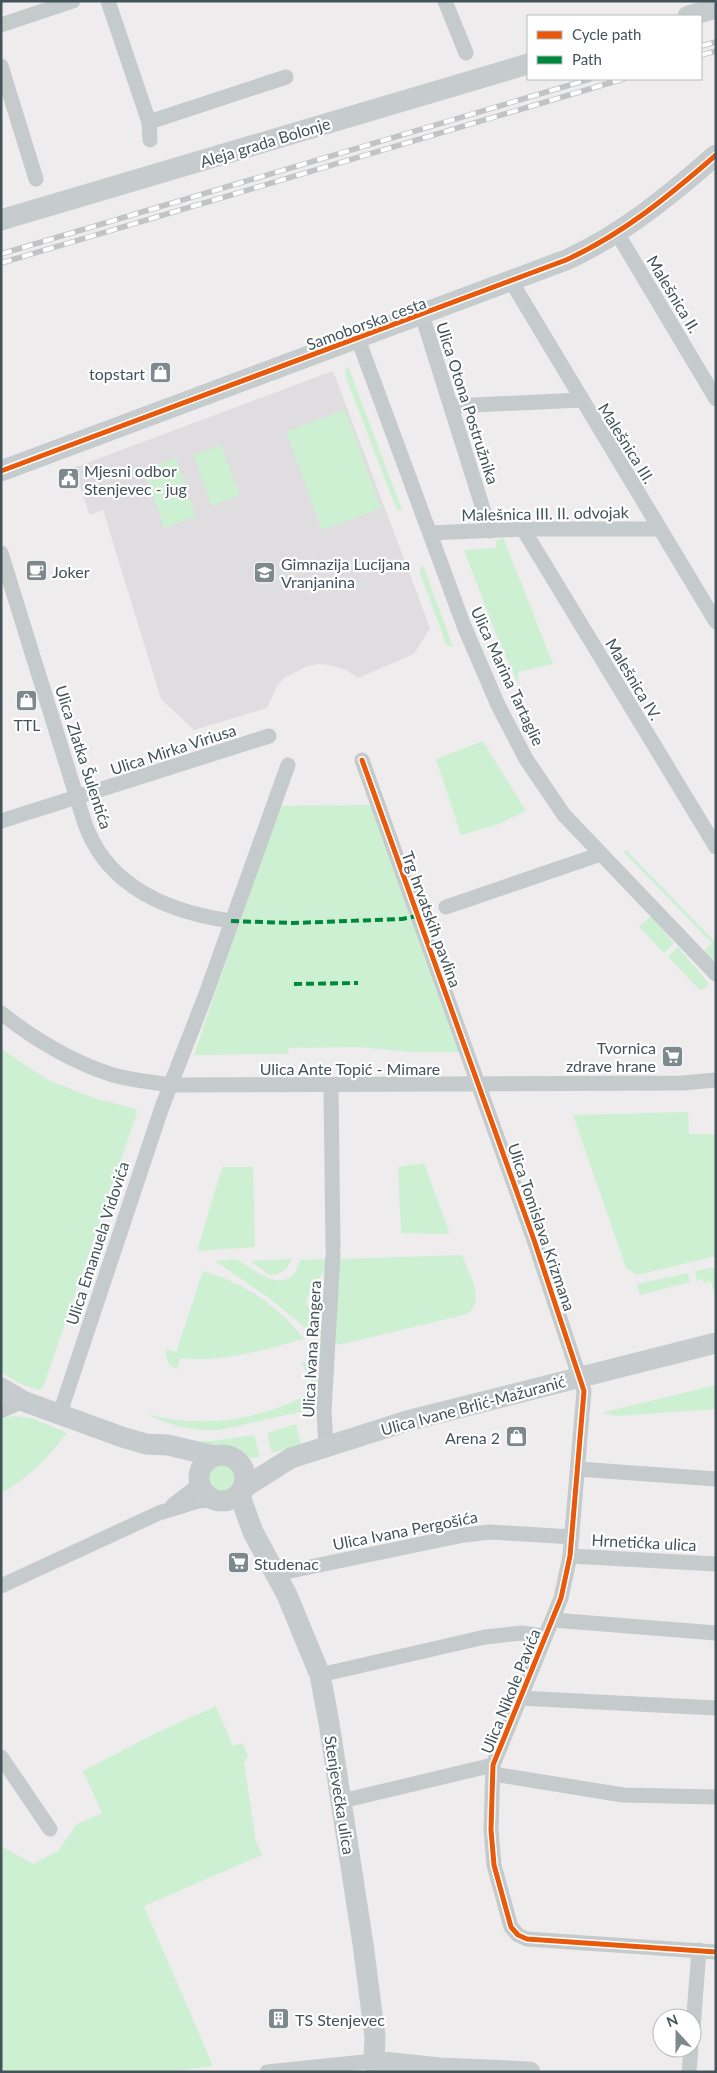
<svg xmlns="http://www.w3.org/2000/svg" width="717" height="2073" font-family="Lato,sans-serif">
  <rect width="100%" height="100%" fill="#eeeced"/>
  <!-- education -->
  <path fill="#dfdddf" d="M333,371l97,257 -16,26 -56,24 -12,-8 -16,-5 -12,-1 -13,3 -21,11 -7,8 -10,22 -73,22 -33,-31 -58,-189 -13,5 -17,-47z"/>
  <!-- green -->
  <g fill="#cdf0d3">
    <path d="M348,366l54,144h-5l-49,-127 -3,-12z"/>
    <path d="M345,410l36,98 -59,22 -36,-98z"/>
    <path d="M221,445l19,50 -28,11 -19,-51z"/>
    <path d="M176,458l20,59 -32,11 -20,-58z"/>
    <path d="M503,537l50,127 -35,8 1,13 -24,-53 -31,-82 32,-2v-7z"/>
    <path d="M423,565l30,82 -7,-3 -27,-74z"/>
    <path d="M483,741l43,70 -30,14 -35,10 -25,-76z"/>
    <path d="M371,805l88,247h-47l-53,-5 -70,1 -1,6 -94,1 85,-249z"/>
    <path d="M626,850l90,93v20l-11,-12 7,-8 -88,-91z"/>
    <path d="M651,916l23,27 -10,10 -25,-26z"/>
    <path d="M678,947l31,37 -8,7 -33,-34z"/>
    <path d="M1,1049l47,31 46,18 42,11 1,4 -94,275 -4,2 -18,-6 -20,-12z"/>
    <path d="M688,1112l1,22h27v122l-79,19 -11,-7 -53,-153z"/>
    <path d="M424,1163l26,71 -49,-1 -3,-66z"/>
    <path d="M222,1167h31l2,80 -58,4z"/>
    <path d="M462,1255c6,17 25,46 5,59l-128,31 -4,-4 4,-82z"/>
    <path d="M237,1259c19,13 53,41 63,1l27,-1v10l-14,16 -7,16 5,12 11,10v13l-3,3 -50,-41 -54,-37z"/>
    <path d="M291,1259c-3,12 -10,15 -22,16l-18,-14z"/>
    <path d="M716,1267v34l-5,-20 -7,2 -1,-4 -6,2 -2,-10z"/>
    <path d="M203,1271c41,12 75,34 101,68 -42,11 -81,24 -124,19l-3,11c-9,-3 -12,-11 -11,-20l10,3z"/>
    <path d="M688,1273l2,9 -50,13 -3,-11z"/>
    <path d="M306,1362l10,4 2,5 -1,37 -97,22c-26,1 -50,-4 -73,-16 59,16 117,5 170,-24l-16,-27z"/>
    <path d="M716,1385v24l-98,7 -17,-3z"/>
    <path d="M14,1416l18,2 35,15c-19,24 -39,46 -66,60v-74z"/>
    <path d="M296,1424l5,21 -29,8 -5,-20z"/>
    <path d="M254,1435l6,22 -9,1 -23,-10 -38,-7h23z"/>
    <circle cx="222" cy="1477" r="15"/>
    <path d="M216,1706l17,40 9,-3 6,12 -4,8 12,78 6,14 -118,51 69,160 -47,6h-165v-226l32,18 25,-13 19,-27 25,-11 -19,-42 73,-38z"/>
  </g>
  <g fill="none" stroke-linecap="round" stroke-linejoin="round">
    <!-- street -->
    <g stroke="#c5cacc" stroke-width="15">
      <path d="M108,1l41,121 1,18"/>
      <path d="M445,1l21,52"/>
      <path d="M1,25l72,-24"/>
      <path d="M1,66l35,113"/>
      <path d="M149,122l137,-45"/>
      <path d="M617,233l99,166"/>
      <path d="M511,281l205,341"/>
      <path d="M422,315l68,216"/>
      <path d="M358,339l106,287 34,79 28,54 38,56 152,159"/>
      <path d="M452,406l129,-6"/>
      <path d="M523,529l193,318"/>
      <path d="M430,533l93,-4h137"/>
      <path d="M1,553l83,268c22,66 84,91 147,100"/>
      <path d="M362,760l172,480 50,151 -14,165 -9,42 -68,167 -2,65 3,35 17,62 7,8 9,4 189,13"/>
      <path d="M1,821l268,-85"/>
      <path d="M446,907l155,-53"/>
      <path d="M1,1013c33,26 71,49 112,62 18,5 39,7 57,10l512,-2 34,-3"/>
      <path d="M331,1086l2,162"/>
      <path d="M1,1411l22,-10"/>
      <path d="M60,1413l102,-306 44,-113 82,-229"/>
      <path d="M326,1446l-2,-35 9,-157"/>
      <path d="M578,1469l138,10"/>
      <path d="M173,1505l21,-16 5,-9"/>
      <path d="M570,1556l146,8"/>
      <path d="M276,1574l188,-39 26,-3 82,5"/>
      <path d="M1,1586l158,-73 39,-12 16,-1"/>
      <path d="M553,1620l163,13"/>
      <path d="M320,1675l165,-38 36,-4 24,3"/>
      <path d="M519,1698l197,10"/>
      <path d="M1,1757l49,72"/>
      <path d="M493,1774l130,21 93,2"/>
      <path d="M342,1801l151,-36"/>
      <path d="M692,2041l7,-91"/>
      <path d="M267,2072l107,-11 -1,11"/>
      <path d="M689,2072l2,-24"/>
    </g>
    <!-- secondary -->
    <g stroke="#c6cbcd" stroke-width="21">
      <path d="M688,16l28,-8"/>
      <path d="M1,220l527,-156"/>
      <path d="M1,471l565,-211c57,-26 103,-64 150,-105"/>
      <path d="M1,1388l22,13 99,36 24,7 22,1 46,11"/>
      <circle cx="222" cy="1478" r="23"/>
      <path d="M242,1489l-1,10 12,33 34,63 33,80 9,48 34,221 12,93 -1,24 65,7 91,4"/>
      <path d="M242,1489l49,-31 116,-37 309,-78"/>
    </g>
    <defs>
      <g id="rail">
        <path d="M701,46l15,-4"/>
        <path d="M701,55l15,-4"/>
        <path d="M1,254l589,-175"/>
        <path d="M1,263l622,-184"/>
      </g>
    </defs>
    <!-- rail casing -->
    <use href="#rail" stroke="#c1c4c5" stroke-width="5.5"/>
    <!-- rail -->
    <use href="#rail" stroke="#fff" stroke-width="4" stroke-dasharray="11" stroke-linecap="butt"/>
    <!-- quiet -->
    <g stroke="#00873e" stroke-width="4" stroke-dasharray="8 4" stroke-linecap="butt">
      <path d="M231,921l62,2 109,-4 15,-3"/>
      <path d="M294,984l64,-1"/>
    </g>
    <defs>
      <g id="cycleway">
        <path d="M1,471l565,-211c57,-26 103,-64 150,-105"/>
        <path d="M362,760l172,480 50,151 -14,165 -9,42 -68,167 -2,65 3,35 17,62 7,8 9,4 189,13"/>
      </g>
    </defs>
    <!-- cycleway casing -->
    <use href="#cycleway" stroke="#fff" stroke-width="8"/>
    <!-- cycleway -->
    <use href="#cycleway" stroke="#e8590c" stroke-width="5"/>
  </g>
  <!-- icons -->
  <defs>
    <symbol id="shop-square" viewBox="-11 -11 22 22"><rect x="-9" y="-9" width="18" height="18" rx="4" fill="#7e898d" stroke="#fff"/><path d="M-5-2.5h2.3a2.7 3.5 0 0 1 5.4 0H5L5.5 6h-11ZM-1.5-2.5h3a1.5 2.3 0 0 0-3 0Z" fill="#fff"/></symbol>
    <symbol id="civic-square" viewBox="-11 -11 22 22"><rect x="-9" y="-9" width="18" height="18" rx="4" fill="#7e898d" stroke="#fff"/><path d="M-.6-6.5H3V-4.5H.6V-3L4-1V1h2V6H-6V1h2V-1L-.6-3ZM-1.2 2.5V6h2.4V2.5Z" fill="#fff"/></symbol>
    <symbol id="cafe-square" viewBox="-11 -11 22 22"><rect x="-9" y="-9" width="18" height="18" rx="4" fill="#7e898d" stroke="#fff"/><path d="M-5.5-4.5H6V0H3Q3 3.5 0 3.5H-2.5Q-5.5 3.5-5.5 0ZM3-3.2v2h1.7v-2ZM-6 4.5H4V6H-6Z" fill="#fff"/></symbol>
    <symbol id="school-square" viewBox="-11 -11 22 22"><rect x="-9" y="-9" width="18" height="18" rx="4" fill="#7e898d" stroke="#fff"/><path d="M0-5L7-2L0 1L-7-2ZM-4 1L0 2.5L4 1V4Q0 6-4 4Z" fill="#fff"/></symbol>
    <symbol id="supermarket-square" viewBox="-11 -11 22 22"><rect x="-9" y="-9" width="18" height="18" rx="4" fill="#7e898d" stroke="#fff"/><path d="M-6-5.5h2.5l.6 2H6L4.5 2H-2.5L-4.4-4H-6ZM-1.5 3.2a1.3 1.3 0 1 0 .1 0ZM3 3.2a1.3 1.3 0 1 0 .1 0Z" fill="#fff"/></symbol>
    <symbol id="building-square" viewBox="-11 -11 22 22"><rect x="-9" y="-9" width="18" height="18" rx="4" fill="#7e898d" stroke="#fff"/><path d="M-4-6H4V6H1V3H-1V6H-4ZM-2.5-4.3h1.7v1.8h-1.7ZM.8-4.3h1.7v1.8H.8ZM-2.5-1h1.7V.8h-1.7ZM.8-1h1.7V.8H.8Z" fill="#fff"/></symbol>
  </defs>
  <g fill-rule="evenodd">
    <use href="#shop-square" x="148" y="360" width="25" height="25"/>
    <use href="#civic-square" x="56" y="466" width="25" height="25"/>
    <use href="#cafe-square" x="24" y="558" width="25" height="25"/>
    <use href="#school-square" x="252" y="560" width="25" height="25"/>
    <use href="#shop-square" x="14" y="688" width="25" height="25"/>
    <use href="#supermarket-square" x="660" y="1044" width="25" height="25"/>
    <use href="#shop-square" x="504" y="1424" width="25" height="25"/>
    <use href="#supermarket-square" x="226" y="1550" width="25" height="25"/>
    <use href="#building-square" x="266" y="2006" width="25" height="25"/>
  </g>
  <g text-anchor="middle" dominant-baseline="central" stroke-width="4.5" stroke-linejoin="round" paint-order="stroke">
    <!-- street labels -->
    <g font-size="16" fill="#42545a" stroke="#fff">
      <text transform="translate(265 142) rotate(-17)">Aleja grada Bolonje</text>
      <text transform="translate(674 294) rotate(59)">Malešnica II.</text>
      <text transform="translate(366 323) rotate(-20)">Samoborska cesta</text>
      <text transform="translate(468 403) rotate(72)">Ulica Otona Postružnika</text>
      <text transform="translate(627 443) rotate(58)">Malešnica III.</text>
      <text transform="translate(545 513) rotate(-1)">Malešnica III. II. odvojak</text>
      <text transform="translate(508 676) rotate(65)">Ulica Marina Tartaglie</text>
      <text transform="translate(634 679) rotate(59)">Malešnica IV.</text>
      <text transform="translate(173 749) rotate(-18)">Ulica Mirka Viriusa</text>
      <text transform="translate(84 757) rotate(72)">Ulica Zlatka Šulentića</text>
      <text transform="translate(432 919) rotate(70)">Trg hrvatskih pavlina</text>
      <text x="350" y="1068">Ulica Ante Topić - Mimare</text>
      <text transform="translate(542 1227) rotate(71)">Ulica Tomislava Krizmana</text>
      <text transform="translate(97 1243) rotate(-72)">Ulica Emanuela Vidovića</text>
      <text transform="translate(311 1349) rotate(-87)">Ulica Ivana Rangera</text>
      <text transform="translate(473 1405) rotate(-15)">Ulica Ivane Brlić-Mažuranić</text>
      <text transform="translate(405 1530) rotate(-11)">Ulica Ivana Pergošića</text>
      <text transform="translate(644 1542) rotate(3)">Hrnetićka ulica</text>
      <text transform="translate(510 1691) rotate(-68)">Ulica Nikole Pavića</text>
      <text transform="translate(340 1795) rotate(81)">Stenjevečka ulica</text>
    </g>
    <!-- poi labels -->
    <g font-size="16" fill="#42545a" stroke="#fff" text-anchor="start">
      <text x="145" y="373" text-anchor="end">topstart</text>
      <text x="84" y="470">Mjesni odbor<tspan x="84" dy="18">Stenjevec - jug</tspan></text>
      <text x="281" y="563">Gimnazija Lucijana<tspan x="281" dy="18">Vranjanina</tspan></text>
      <text x="52" y="571">Joker</text>
      <text x="27" y="724" text-anchor="middle">TTL</text>
      <text x="656" y="1047" text-anchor="end">Tvornica<tspan x="656" dy="18">zdrave hrane</tspan></text>
      <text x="500" y="1437" text-anchor="end">Arena 2</text>
      <text x="254" y="1563">Studenac</text>
      <text x="295" y="2019">TS Stenjevec</text>
    </g>
  </g>
  <!-- border -->
  <rect width="717" height="2073" fill="none" stroke="#42545a" stroke-width="5"/>
  <!-- legend -->
  <rect x="527" y="15" width="175" height="65" fill="#ffffff" stroke="#b3bbbd"/>
  <rect x="537" y="31" width="25" height="8" fill="#e8590c" stroke="#b3bbbd"/>
  <text x="572" y="40" font-size="15" fill="#42545a">Cycle path</text>
  <rect x="537" y="56" width="25" height="8" fill="#00873e" stroke="#b3bbbd"/>
  <text x="572" y="65" font-size="15" fill="#42545a">Path</text>
  <!-- north arrow -->
  <g transform="translate(677 2033) rotate(339)"><circle r="24" fill="#ffffff" stroke="#b3bbbd"/>
  <path d="M0-4L9 19L0 12L-9 19Z" fill="#7e898d"/>
  <text y="-8" font-size="14" font-weight="bold" text-anchor="middle" fill="#42545a">N</text>
  </g>
</svg>
